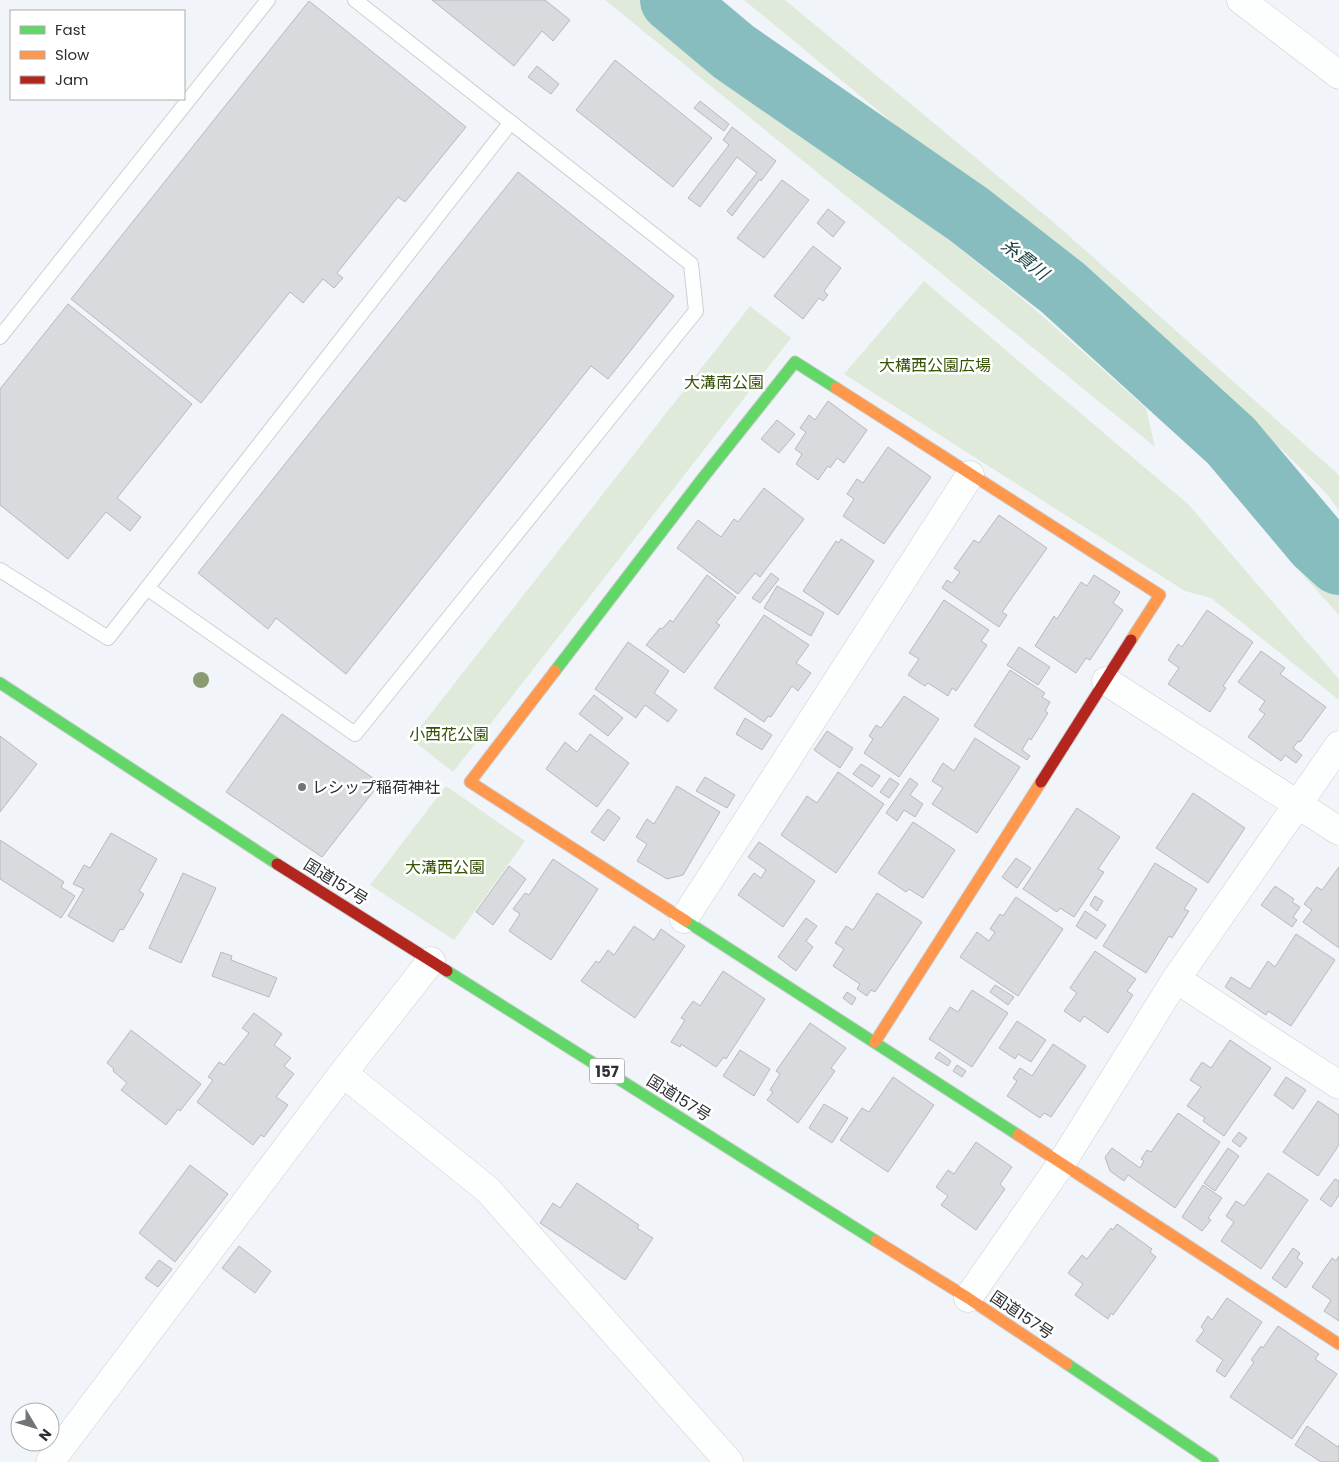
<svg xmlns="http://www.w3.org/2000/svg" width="1339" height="1462" font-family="Poppins,'Noto Sans JP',sans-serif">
  <rect width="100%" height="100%" fill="#f1f5fa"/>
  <!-- green -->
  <g fill="#dfeadb">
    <path d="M605,0h59l32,26 120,107 215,173 115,102 9,39z"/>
    <path d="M744,0h41l266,220 288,255v36l-12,-17 -86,-84z"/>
    <path d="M924,281l264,223 151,175v21l-128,-102 -26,-7 -341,-217z"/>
    <path d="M750,306l41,32 -338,434 -42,-33z"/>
    <path d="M1291,530l48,55v30l-54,-60z"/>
    <path d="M446,786l79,55 -71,99 -84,-55z"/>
  </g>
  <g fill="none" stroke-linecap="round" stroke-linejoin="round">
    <!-- river -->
    <path stroke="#88bdc0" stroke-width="64" d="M672,0l62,52 234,162 95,74 168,153 86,102 22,20"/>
  </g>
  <!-- building -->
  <g fill="#d9dade" stroke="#b8b8bd">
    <path d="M432,0h113l25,20 -17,21 -11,-10 -28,35z"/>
    <path d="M309,1l157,126 -61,75 -7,-5 -61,76 6,5 -9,10 -11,-9 -20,24 -13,-11 -89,111 -130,-104z"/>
    <path d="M615,60l97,78 -39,49 -97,-77z"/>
    <path d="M537,66l22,18 -8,10 -23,-17z"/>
    <path d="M700,101l29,23 -5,7 -30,-23z"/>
    <path d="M732,127l44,34 -15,20 -1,-2 -28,37 -5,-5 30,-38 -20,-16 -37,50 -12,-9 41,-53 -6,-5z"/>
    <path d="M518,172l156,124 -66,83 -17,-13 -245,308 -70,-56 -8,11 -70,-56z"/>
    <path d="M782,180l27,20 -45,58 -27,-20z"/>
    <path d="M828,209l17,13 -12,15 -16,-14z"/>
    <path d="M813,246l28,22 -17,23 4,4 -5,6 -4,-3 -16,21 -29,-23z"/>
    <path d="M68,304l124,100 -75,94 24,19 -11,14 -24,-19 -38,47 -68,-54v-116z"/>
    <path d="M828,401l39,29 -23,33 -7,-5 -7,10 -2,-2 -10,14 -22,-16 6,-10 -7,-5 11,-17 -6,-4 9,-13 6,5z"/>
    <path d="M777,420l18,14 -16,19 -18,-14z"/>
    <path d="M888,447l43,30 -47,67 -41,-28 11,-17 -7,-5 10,-15 6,4z"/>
    <path d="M764,488l40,31 -44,58 -5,-4 -17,21 -61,-46 21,-28 23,17 13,-18 4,3z"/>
    <path d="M999,515l48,33 -45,64 5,3 -8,12 -57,-39 5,-8 5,3 8,-11 -6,-4 20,-28 5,3z"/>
    <path d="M841,539l33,22 -36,54 -35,-24 33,-50 3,2z"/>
    <path d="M771,573l8,6 -19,24 -8,-5z"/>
    <path d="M707,575l29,22 -20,26 4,2 -36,48 -38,-28 14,-17 2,1 8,-9 3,2z"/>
    <path d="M1094,575l26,17 -7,11 10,7 -33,50 -4,-2 -10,15 -41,-27 19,-30 3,3 24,-37 6,4z"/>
    <path d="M777,586l47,27 -13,23 -47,-28z"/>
    <path d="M944,600l45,30 -8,11 6,4 -31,46 -4,-3 -4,8 -20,-13 -3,3 -17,-11 11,-16 -10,-6z"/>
    <path d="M1207,610l46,32 -30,44 3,2 -16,24 -42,-28 11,-16 -11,-8 10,-16 4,3z"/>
    <path d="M764,615l45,30 -13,18 15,10 -13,18 -6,-5 -21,31 -3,-1 -4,6 -50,-34z"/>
    <path d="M628,642l41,29 -15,22 23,17 -9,12 -23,-17 -9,13 -41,-29z"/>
    <path d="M1019,647l31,20 -12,18 -31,-20z"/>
    <path d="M1261,651l24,17 -5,6 46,33 -26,35 -2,-1 -5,7 9,7 -6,8 -11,-8 -4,6 -33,-24 17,-23 -6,-4 6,-9 -27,-19z"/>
    <path d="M1010,670l35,23 -3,4 8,5 -5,9 3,2 -17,27 -2,-2 -7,12 8,6 -3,4 -53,-34z"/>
    <path d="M594,695l29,23 -15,18 -29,-22z"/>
    <path d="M904,696l35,23 -40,58 -35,-24 9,-14 -4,-3 7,-11 5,3z"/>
    <path d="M282,714l98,69 -58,74 -96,-65z"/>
    <path d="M745,718l27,17 -10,15 -26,-16z"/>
    <path d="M827,731l26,17 -13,20 -26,-18z"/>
    <path d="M590,734l39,29 -32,44 -51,-38 19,-27 12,10z"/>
    <path d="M0,736l37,28 -37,48z"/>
    <path d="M975,738l45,29 -43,66 -45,-29 11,-16 -11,-7 11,-18 11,8z"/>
    <path d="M861,764l19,12 -8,11 -19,-13z"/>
    <path d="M838,772l46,32 -48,69 -55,-38 26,-39 10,7z"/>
    <path d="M705,777l30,18 -8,13 -31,-17z"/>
    <path d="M890,778l9,6 -10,14 -9,-6z"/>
    <path d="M910,778l8,6 -8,11 13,9 -8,13 -11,-7 -7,11 -11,-8z"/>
    <path d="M677,786l43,26 -37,63 -16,4 -30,-18 10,-17 -11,-7 11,-18 7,5z"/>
    <path d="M1193,793l52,35 -37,55 -52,-35z"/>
    <path d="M1077,808l43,29 -22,32 6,3 -30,45 -14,-9 -3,4 -34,-23z"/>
    <path d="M608,809l12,9 -16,23 -13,-9z"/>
    <path d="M913,822l42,28 -32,48 -14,-9 -3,3 -28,-19z"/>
    <path d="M111,833l46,26 -18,32 5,3 -21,36 -3,-1 -7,13 -45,-26 16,-27 -11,-5 11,-19 6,3z"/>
    <path d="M0,840l64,42 -3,5 14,9 -14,22 -61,-39z"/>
    <path d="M759,842l56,39 -32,46 -45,-32 16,-22 7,5 5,-8 -18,-13z"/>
    <path d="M1016,858l15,10 -14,20 -15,-11z"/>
    <path d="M553,859l45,30 -47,71 -42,-29 11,-17 -7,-5 12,-16 4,2z"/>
    <path d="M1155,863l42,26 -13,20 5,2 -17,27 -3,-2 -23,37 -43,-27z"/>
    <path d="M509,866l17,13 -33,46 -17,-13z"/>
    <path d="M1339,867v81l-36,-26 9,-12 -8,-6 13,-17 5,3z"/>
    <path d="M183,873l33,15 -35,75 -32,-15z"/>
    <path d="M1275,886l19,13 -2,3 8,5 -7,10 4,3 -5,7 -31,-22z"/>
    <path d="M877,893l45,29 -47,70 -4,-2 -4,6 -10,-7 3,-5 -27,-18 11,-17 -9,-6 11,-17 7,4z"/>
    <path d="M1095,896l8,5 -6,10 -7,-6z"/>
    <path d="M1016,897l47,32 -45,67 -58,-39 17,-25 12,9 6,-9 -5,-3 10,-15 3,2z"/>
    <path d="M1085,911l21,14 -10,14 -20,-13z"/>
    <path d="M806,918l11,8 -11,15 7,6 -17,24 -18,-14z"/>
    <path d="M634,926l20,14 7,-11 24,17 -50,72 -54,-37 15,-20 3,2 9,-13 6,5z"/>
    <path d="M1296,934l39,26 -44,66 -23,-15 -2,4 -41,-28 6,-10 19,12 18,-28 7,6z"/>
    <path d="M1095,951l41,28 -9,12 6,4 -25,38 -24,-17 -4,6 -16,-11 13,-18 -7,-5z"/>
    <path d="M221,952l11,4 -1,4 46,18 -8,19 -57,-21z"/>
    <path d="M723,971l42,28 -39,60 -2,-2 -8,10 -35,-23 -1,3 -9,-5 14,-22 -4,-2 12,-17 7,5z"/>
    <path d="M995,985l19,12 -6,8 -18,-13z"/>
    <path d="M972,990l36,23 -36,54 -43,-28 21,-32 8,5z"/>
    <path d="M847,992l9,6 -4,7 -9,-7z"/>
    <path d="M254,1013l28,21 -8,11 17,13 -7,8 10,8 -18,23 12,8 -24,32 -3,-2 -8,10 -56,-43 16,-22 -5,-3 11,-15 5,3 25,-32 -7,-5z"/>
    <path d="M1017,1021l29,19 -15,22 -13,-8 -3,5 -16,-11z"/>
    <path d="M810,1023l36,25 -15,20 4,3 -37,52 -31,-23 6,-8 -3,-2 10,-16 -4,-3z"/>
    <path d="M131,1030l70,54 -21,27 -2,-2 -12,16 -45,-35 6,-7 -14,-12 1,-2 -7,-6z"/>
    <path d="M1230,1040l41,28 -47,68 -21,-15 2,-3 -18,-12 14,-19 -11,-7 12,-18 9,6z"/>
    <path d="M1053,1044l33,22 -35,51 -7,-4 -4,5 -33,-22 10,-15 -4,-3 7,-10 12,8z"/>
    <path d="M740,1050l30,19 -16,27 -31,-20z"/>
    <path d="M939,1052l12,9 -3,5 -13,-8z"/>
    <path d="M957,1065l9,6 -4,6 -9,-6z"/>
    <path d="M893,1077l41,28 -46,67 -48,-32 22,-32 7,4z"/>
    <path d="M1286,1077l20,13 -13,19 -19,-14z"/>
    <path d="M1318,1101l21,14v30l-21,31 -35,-24z"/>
    <path d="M824,1104l24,14 -16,25 -23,-15z"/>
    <path d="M1178,1113l42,29 -45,66 -47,-33 -4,6 -14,-10 -5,-14 7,-9 28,20 4,-7 -3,-2 6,-9 4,2z"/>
    <path d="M1239,1132l8,6 -7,9 -8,-6z"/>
    <path d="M976,1142l36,25 -12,17 5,5 -29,41 -35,-25 7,-9 -12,-9 12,-17 6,4z"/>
    <path d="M1228,1148l11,8 -24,35 -11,-8z"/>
    <path d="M190,1165l38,29 -53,68 -36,-29z"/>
    <path d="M1268,1173l40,27 -47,69 -40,-28 13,-19 -8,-6 10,-15 8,5z"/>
    <path d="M1335,1179l4,2v14l-8,12 -11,-8z"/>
    <path d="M577,1183l62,42 -2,3 16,10 -28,42 -85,-57 13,-20 7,5z"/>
    <path d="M1203,1185l19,13 -14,20 3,2 -9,11 -20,-14z"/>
    <path d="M1117,1224l35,25 -2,3 6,5 -43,58 -2,-2 -3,6 -33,-24 8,-11 -15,-11 14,-18 5,4 24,-31 2,2z"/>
    <path d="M239,1246l32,25 -16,22 -33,-25z"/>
    <path d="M1293,1248l7,5 -3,5 6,5 -17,25 -14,-10z"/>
    <path d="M1339,1256v65l-15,-10 7,-11 -19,-13 20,-29 4,3z"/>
    <path d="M159,1260l13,9 -14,18 -13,-9z"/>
    <path d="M1227,1298l35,24 -37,55 -9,-6 7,-11 -27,-19 8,-11 -3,-3 7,-11 4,4z"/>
    <path d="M1278,1326l41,28 -4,5 22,15 -45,65 -62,-42 24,-35 -3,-2 10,-14 2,2z"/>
    <path d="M1307,1426l31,21 1,-2v17h-18l-26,-17z"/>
  </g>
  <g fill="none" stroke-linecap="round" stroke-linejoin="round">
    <defs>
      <g id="lane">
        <path d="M0,337l268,-337"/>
        <path d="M0,570l108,68 403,-516"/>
        <path d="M147,588l208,146 341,-423 -5,-47 -336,-264"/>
      </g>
      <g id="street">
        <path d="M1241,0l98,75"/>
        <path d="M1106,681l233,150"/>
        <path d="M684,919l286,-444"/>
        <path d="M1176,979l163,106"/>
        <path d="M343,1073l145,117 241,272"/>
        <path d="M968,1298l93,-134 115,-185 163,-234"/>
        <path d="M50,1462l293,-389 88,-112"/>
      </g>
      <g id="fast">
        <path d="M555,671l147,-192 93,-117 41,26"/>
        <path d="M0,683l277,181"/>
        <path d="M686,921l332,214"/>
        <path d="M447,971l429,270"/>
        <path d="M1067,1364l146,98"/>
      </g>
      <g id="slow">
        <path d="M836,388l324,207 -29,45"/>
        <path d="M555,671l-85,111 216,139"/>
        <path d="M875,1042l166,-260"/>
        <path d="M1018,1135l321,209"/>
        <path d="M876,1241l92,57 99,66"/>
      </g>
      <g id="jam">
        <path d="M1041,782l90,-142"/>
        <path d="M277,864l170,107"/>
      </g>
    </defs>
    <!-- lane casing -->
    <use href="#lane" stroke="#cccfd3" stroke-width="16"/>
    <!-- street casing -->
    <use href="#street" stroke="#cccfd3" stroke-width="29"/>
    <!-- fast casing -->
    <use href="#fast" stroke="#cccfd3" stroke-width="13"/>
    <!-- slow casing -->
    <use href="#slow" stroke="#cccfd3" stroke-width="13"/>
    <!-- jam casing -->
    <use href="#jam" stroke="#cccfd3" stroke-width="13"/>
    <!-- lane -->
    <use href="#lane" stroke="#fdfefe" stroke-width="14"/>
    <!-- street -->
    <use href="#street" stroke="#fdfefe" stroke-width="28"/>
    <!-- fast -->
    <use href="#fast" stroke="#63d668" stroke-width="11"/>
    <!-- slow -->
    <use href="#slow" stroke="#ff974d" stroke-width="11"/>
    <!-- jam -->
    <use href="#jam" stroke="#b3261e" stroke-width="11"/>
  </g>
  <!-- trees -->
  <circle fill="#8a9b73" cx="201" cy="680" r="8"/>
  <!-- markers -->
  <circle fill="#717479" stroke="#fff" stroke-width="2" cx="302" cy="787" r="5"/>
  <g text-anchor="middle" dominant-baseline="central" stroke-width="5" stroke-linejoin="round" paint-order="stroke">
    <!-- shield labels -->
    <rect fill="#fff" stroke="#6b6d70" stroke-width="1" x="589.5" y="1058.5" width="35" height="25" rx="4"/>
    <g font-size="15" font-weight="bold" fill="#2c2f33">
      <text x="607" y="1071">157</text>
    </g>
    <!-- park labels -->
    <g font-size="16" fill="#355205" stroke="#fff">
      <text x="935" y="365">大構西公園広場</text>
      <text x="724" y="382">大溝南公園</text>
      <text x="449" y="734">小西花公園</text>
      <text x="445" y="867">大溝西公園</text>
    </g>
    <!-- poi labels -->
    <g font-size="16" fill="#2c2f33" stroke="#fff" text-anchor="start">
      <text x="312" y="787">レシップ稲荷神社</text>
    </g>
    <!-- street labels -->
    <g font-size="16" fill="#2c2f33" stroke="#fff">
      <text transform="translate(336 882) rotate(32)">国道157号</text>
      <text transform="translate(679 1098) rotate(32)">国道157号</text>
      <text transform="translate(1022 1315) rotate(34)">国道157号</text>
    </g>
    <!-- water labels -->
    <g font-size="18" font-style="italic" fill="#1c4041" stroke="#fff">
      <text transform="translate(1025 259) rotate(38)">糸貫川</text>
    </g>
  </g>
  <!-- legend -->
  <rect x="10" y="10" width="175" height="90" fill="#ffffff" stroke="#abacad"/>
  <rect x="20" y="26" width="25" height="8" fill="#63d668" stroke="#abacad"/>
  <text x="55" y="35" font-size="15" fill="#2c2f33">Fast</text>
  <rect x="20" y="51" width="25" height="8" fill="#ff974d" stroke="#abacad"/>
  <text x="55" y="60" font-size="15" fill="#2c2f33">Slow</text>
  <rect x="20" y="76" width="25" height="8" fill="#b3261e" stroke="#abacad"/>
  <text x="55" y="85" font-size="15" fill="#2c2f33">Jam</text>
  <!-- north arrow -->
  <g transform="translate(35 1427) rotate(128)"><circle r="24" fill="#ffffff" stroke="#abacad"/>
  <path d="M0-4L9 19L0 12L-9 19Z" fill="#717479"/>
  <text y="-8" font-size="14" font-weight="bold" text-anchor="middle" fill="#2c2f33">N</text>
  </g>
</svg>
